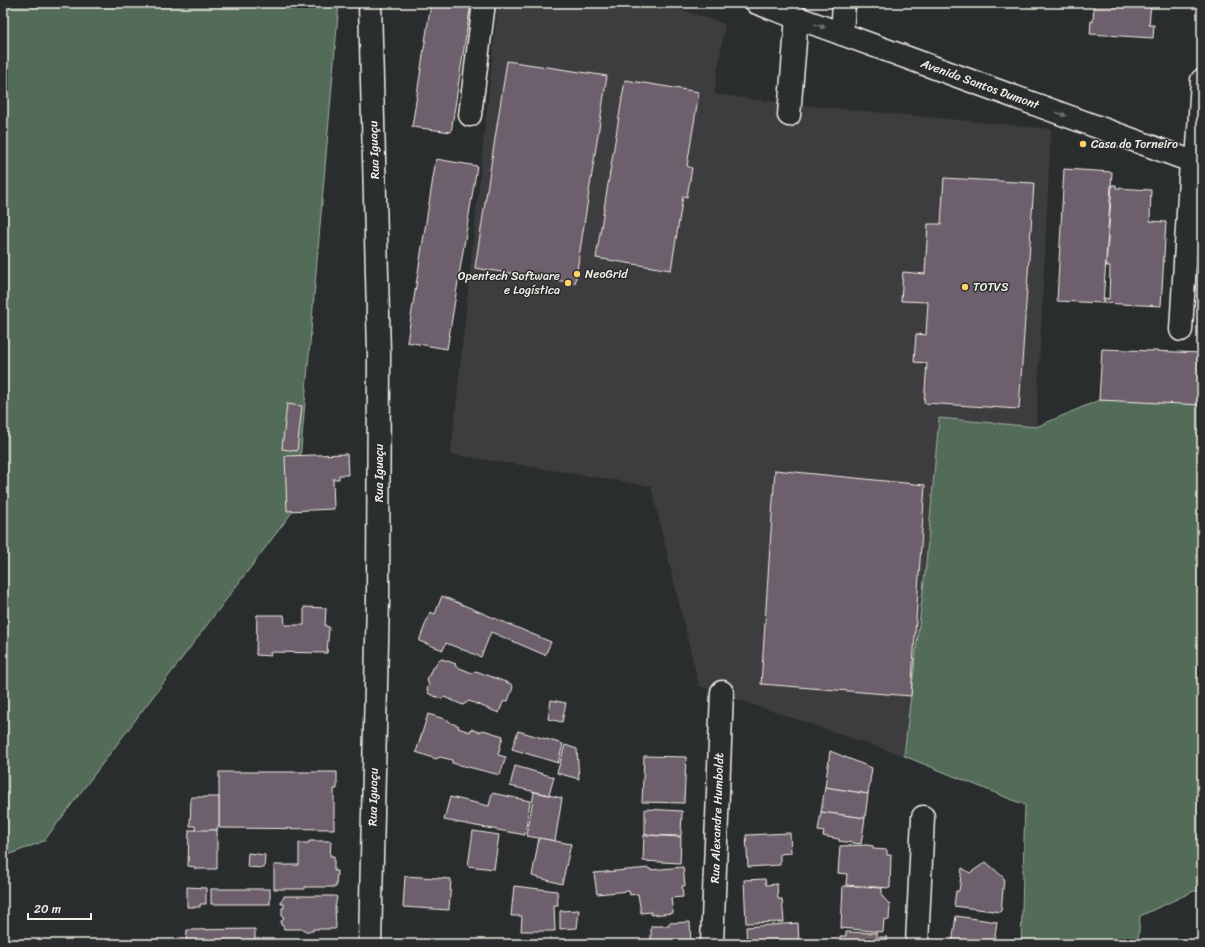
<svg xmlns="http://www.w3.org/2000/svg" width="1205" height="947" font-family="Sriracha,sans-serif">
  <rect width="100%" height="100%" fill="#2a2d2e"/>
  <filter id="ink" filterUnits="userSpaceOnUse"><feTurbulence type="fractalNoise" baseFrequency=".025" numOctaves="2"/><feDisplacementMap in="SourceGraphic" scale="8" xChannelSelector="R" yChannelSelector="G"/><feConvolveMatrix kernelMatrix="1 2 1 2 8 2 1 2 1" color-interpolation-filters="sRGB"/></filter>
  <g filter="url(#ink)">
    <!-- built -->
    <path fill="#3e3c41" d="M498,3h162l65,21 -11,70 76,10 261,25 -15,298 -97,-9 -13,146 -22,192 -205,-70 -48,-200 -200,-32z"/>
    <!-- green -->
    <g fill="#536c5a" stroke="#a4aea1">
      <path d="M3,3h336l-43,504 -252,334 -41,16z"/>
      <path d="M1099,400l103,4v487h-8l-54,25 -2,28h-117l4,-139 -121,-49 22,-192 13,-146 97,9z"/>
    </g>
    <!-- building -->
    <g fill="#6e5f6c" stroke="#f4f1e8">
      <path d="M431,3h40l-20,129 -39,-5z"/>
      <path d="M1094,3h57l-2,22h5l-1,13 -63,-4 1,-13 2,1z"/>
      <path d="M507,61l100,15 -32,207 -100,-15z"/>
      <path d="M625,80l74,12 -12,74 5,2 -5,29 -4,-1 -12,74 -75,-12z"/>
      <path d="M436,159l41,7 -30,183 -40,-7z"/>
      <path d="M1064,169l48,3 -9,131 -46,-2z"/>
      <path d="M944,178l90,5 -15,226 -95,-6 3,-40 -13,-1 2,-28 10,1 2,-33 -27,-1 2,-29 22,2 3,-50h13z"/>
      <path d="M1112,185h4v3l35,2 -1,31 16,1 -5,84 -58,-3 1,-5 5,1 1,-33h-4z"/>
      <path d="M1102,349l100,4v52l-103,-5z"/>
      <path d="M287,404l15,2 -5,45 -15,-2z"/>
      <path d="M347,454l1,21h-9v4h-6l1,30 -47,2 -2,-55z"/>
      <path d="M775,470l150,15 -14,211 -150,-12z"/>
      <path d="M442,596l109,46 -6,13 -54,-23 -10,25 -35,-14 -3,7 -24,-9 11,-29 5,2z"/>
      <path d="M304,607l22,1 -1,18 4,1 -2,26 -57,-1 1,4 -15,-1 1,-40h27l1,10h19z"/>
      <path d="M442,659l14,5 -1,2 17,7 4,-2 35,13 2,3 -5,14 -5,1 -4,11 -30,-12 -6,4 -19,-8 -2,2 -13,-5 -2,-5 2,-4 -2,-5 5,-12 3,-1 2,-5z"/>
      <path d="M551,700l15,3 -4,19 -14,-3z"/>
      <path d="M428,714l20,6 3,3 8,3 -1,2 12,4 1,-3 8,3 4,-2 20,6 -5,19 8,2 -6,18 -48,-12v-3l-12,-3 -4,2 -20,-7z"/>
      <path d="M518,731l45,13 -5,19 -46,-14z"/>
      <path d="M565,745l12,4 2,30 -22,-6z"/>
      <path d="M830,751l42,17 -4,26 -43,-7z"/>
      <path d="M644,756l42,1 -2,46 -42,-1z"/>
      <path d="M515,766l39,11 -5,18 -39,-9z"/>
      <path d="M219,772h118v17h-3v40l-115,-1z"/>
      <path d="M825,787l43,7 -3,24 -44,-6z"/>
      <path d="M534,792l28,6 -7,43 -28,-5z"/>
      <path d="M492,793l38,8 -5,34 -81,-15 6,-23 39,9z"/>
      <path d="M191,797h28v29h-1l-1,4 -21,1 -1,-5h-5z"/>
      <path d="M645,809l37,2 -1,25 -36,-1z"/>
      <path d="M821,812l44,6 -4,26 -22,-3v-2l-16,-3 1,-4 -6,-1z"/>
      <path d="M189,830h28v39h-22v-2l-7,-1z"/>
      <path d="M473,831l26,4 -5,34 -26,-3z"/>
      <path d="M790,833l1,20 -11,1v11l-32,2 -2,-32z"/>
      <path d="M644,835l37,2 -1,26 -37,-2z"/>
      <path d="M539,838l32,6 -9,40 -30,-8z"/>
      <path d="M309,841h22l-1,15h4v15h3l-1,16h-31v2h-31v-24h25v-22h10z"/>
      <path d="M867,845l6,1v3l14,1v5h4l-1,33 -44,-3 1,-11 -9,-1 2,-27z"/>
      <path d="M248,853l17,2 -1,13 -17,-1z"/>
      <path d="M986,862l18,16 -3,34 -47,-6 2,-15h3l3,-23 8,5z"/>
      <path d="M683,867l2,19h-3l1,11 -12,1 2,15 -22,2v-3l-10,1 -3,-19 -8,1 -1,-4 -32,3 -3,-21 55,-5 1,2z"/>
      <path d="M405,876l46,3 -2,31 -46,-3z"/>
      <path d="M765,879l1,6 11,-1 1,15h4l2,23 -38,1 -2,-43z"/>
      <path d="M514,886l43,5 1,14h-4l1,26h-34l1,-15h-11z"/>
      <path d="M843,886l39,2v8l8,9 -1,15 -5,-1 -1,13 -42,-4z"/>
      <path d="M187,887l19,1v16h-6v3h-13z"/>
      <rect x="211" y="889" width="59" height="15"/>
      <path d="M284,896h51l2,1 -2,11 1,20 -1,1h-22v2h-9v-2h-20l-1,-3 -2,-1v-4l2,-1 1,-3 -2,-1v-8h2v-4h-3v-4l3,-2z"/>
      <path d="M579,910l-2,18 -17,1v-18z"/>
      <path d="M956,916l41,6 -3,22h-42z"/>
      <path d="M690,922l1,22h-40v-18h18v-3z"/>
      <path d="M798,923l1,21h-52l-1,-17z"/>
      <path d="M255,929v15h-69l1,-14z"/>
      <path d="M846,932l31,1v4h10v7h-47v-8h6z"/>
    </g>
    <g fill="none" stroke-linecap="round" stroke-linejoin="round">
      <defs>
        <g id="minor">
          <path d="M370,3l9,350 -1,246 -8,345"/>
          <path d="M842,34l2,-31"/>
          <path d="M470,115l14,-112"/>
          <path d="M789,115l8,-98"/>
          <path d="M1197,163l5,-83"/>
          <path d="M1181,330l10,-169"/>
          <path d="M712,944l10,-252"/>
          <path d="M917,944l6,-127"/>
        </g>
        <path id="major" d="M757,3l445,162"/>
      </defs>
      <!-- minor casing -->
      <use href="#minor" stroke="#f4f1e8" stroke-width="25"/>
      <!-- major casing -->
      <use href="#major" stroke="#f4f1e8" stroke-width="25"/>
      <!-- minor -->
      <use href="#minor" stroke="#2a2d2e" stroke-width="22"/>
      <!-- major -->
      <use href="#major" stroke="#2a2d2e" stroke-width="22"/>
    </g>
    <!-- one-way arrows -->
    <defs><path id="oneway-solid" d="M-6-.8H1V-3.2L6.5 0L1 3.2V.8H-6Z"/></defs>
    <g fill="#71726f">
      <use href="#oneway-solid" transform="translate(820 26) rotate(20)"/>
      <use href="#oneway-solid" transform="translate(1061 114) rotate(20)"/>
    </g>
  </g>
  <!-- markers -->
  <g fill="#ffd166" stroke="#2a2d2e" stroke-width="1.5">
    <circle cx="1083" cy="144" r="4"/>
    <circle cx="577" cy="274" r="4"/>
    <circle cx="568" cy="283" r="4"/>
    <circle cx="965" cy="287" r="4"/>
  </g>
  <g text-anchor="middle" dominant-baseline="central" stroke-width="3" stroke-linejoin="round" paint-order="stroke">
    <!-- street labels -->
    <g font-size="12" fill="#f4f1e8" stroke="#2a2d2e">
      <text transform="translate(980 84) rotate(20)">Avenida Santos Dumont</text>
      <text transform="translate(374 150) rotate(-92)">Rua Iguaçu</text>
      <text transform="translate(379 473) rotate(-90)">Rua Iguaçu</text>
      <text transform="translate(373 797) rotate(-89)">Rua Iguaçu</text>
      <text transform="translate(717 818) rotate(-88)">Rua Alexandre Humboldt</text>
    </g>
    <!-- poi labels -->
    <g font-size="12" fill="#f4f1e8" stroke="#2a2d2e" text-anchor="start">
      <text x="1091" y="144">Casa do Torneiro</text>
      <text x="585" y="274">NeoGrid</text>
      <text x="560" y="276" text-anchor="end">Opentech Software<tspan x="560" dy="14">e Logística</tspan></text>
      <text x="973" y="287">TOTVS</text>
    </g>
  </g>
  <!-- margin -->
  <rect width="1205" height="947" fill="none" stroke="#2a2d2e" stroke-width="16"/>
  <rect x="8" y="8" width="1189" height="931" fill="none" stroke="#f4f1e8" stroke-width="1.5" filter="url(#ink)"/>
  <!-- scale -->
  <path d="M28 913v6h63v-6" fill="none" stroke="#f4f1e8" stroke-width="2"/>
  <text x="34" y="913" font-size="12" fill="#f4f1e8" stroke="#2a2d2e" stroke-width="3" paint-order="stroke">20 m</text>
</svg>
